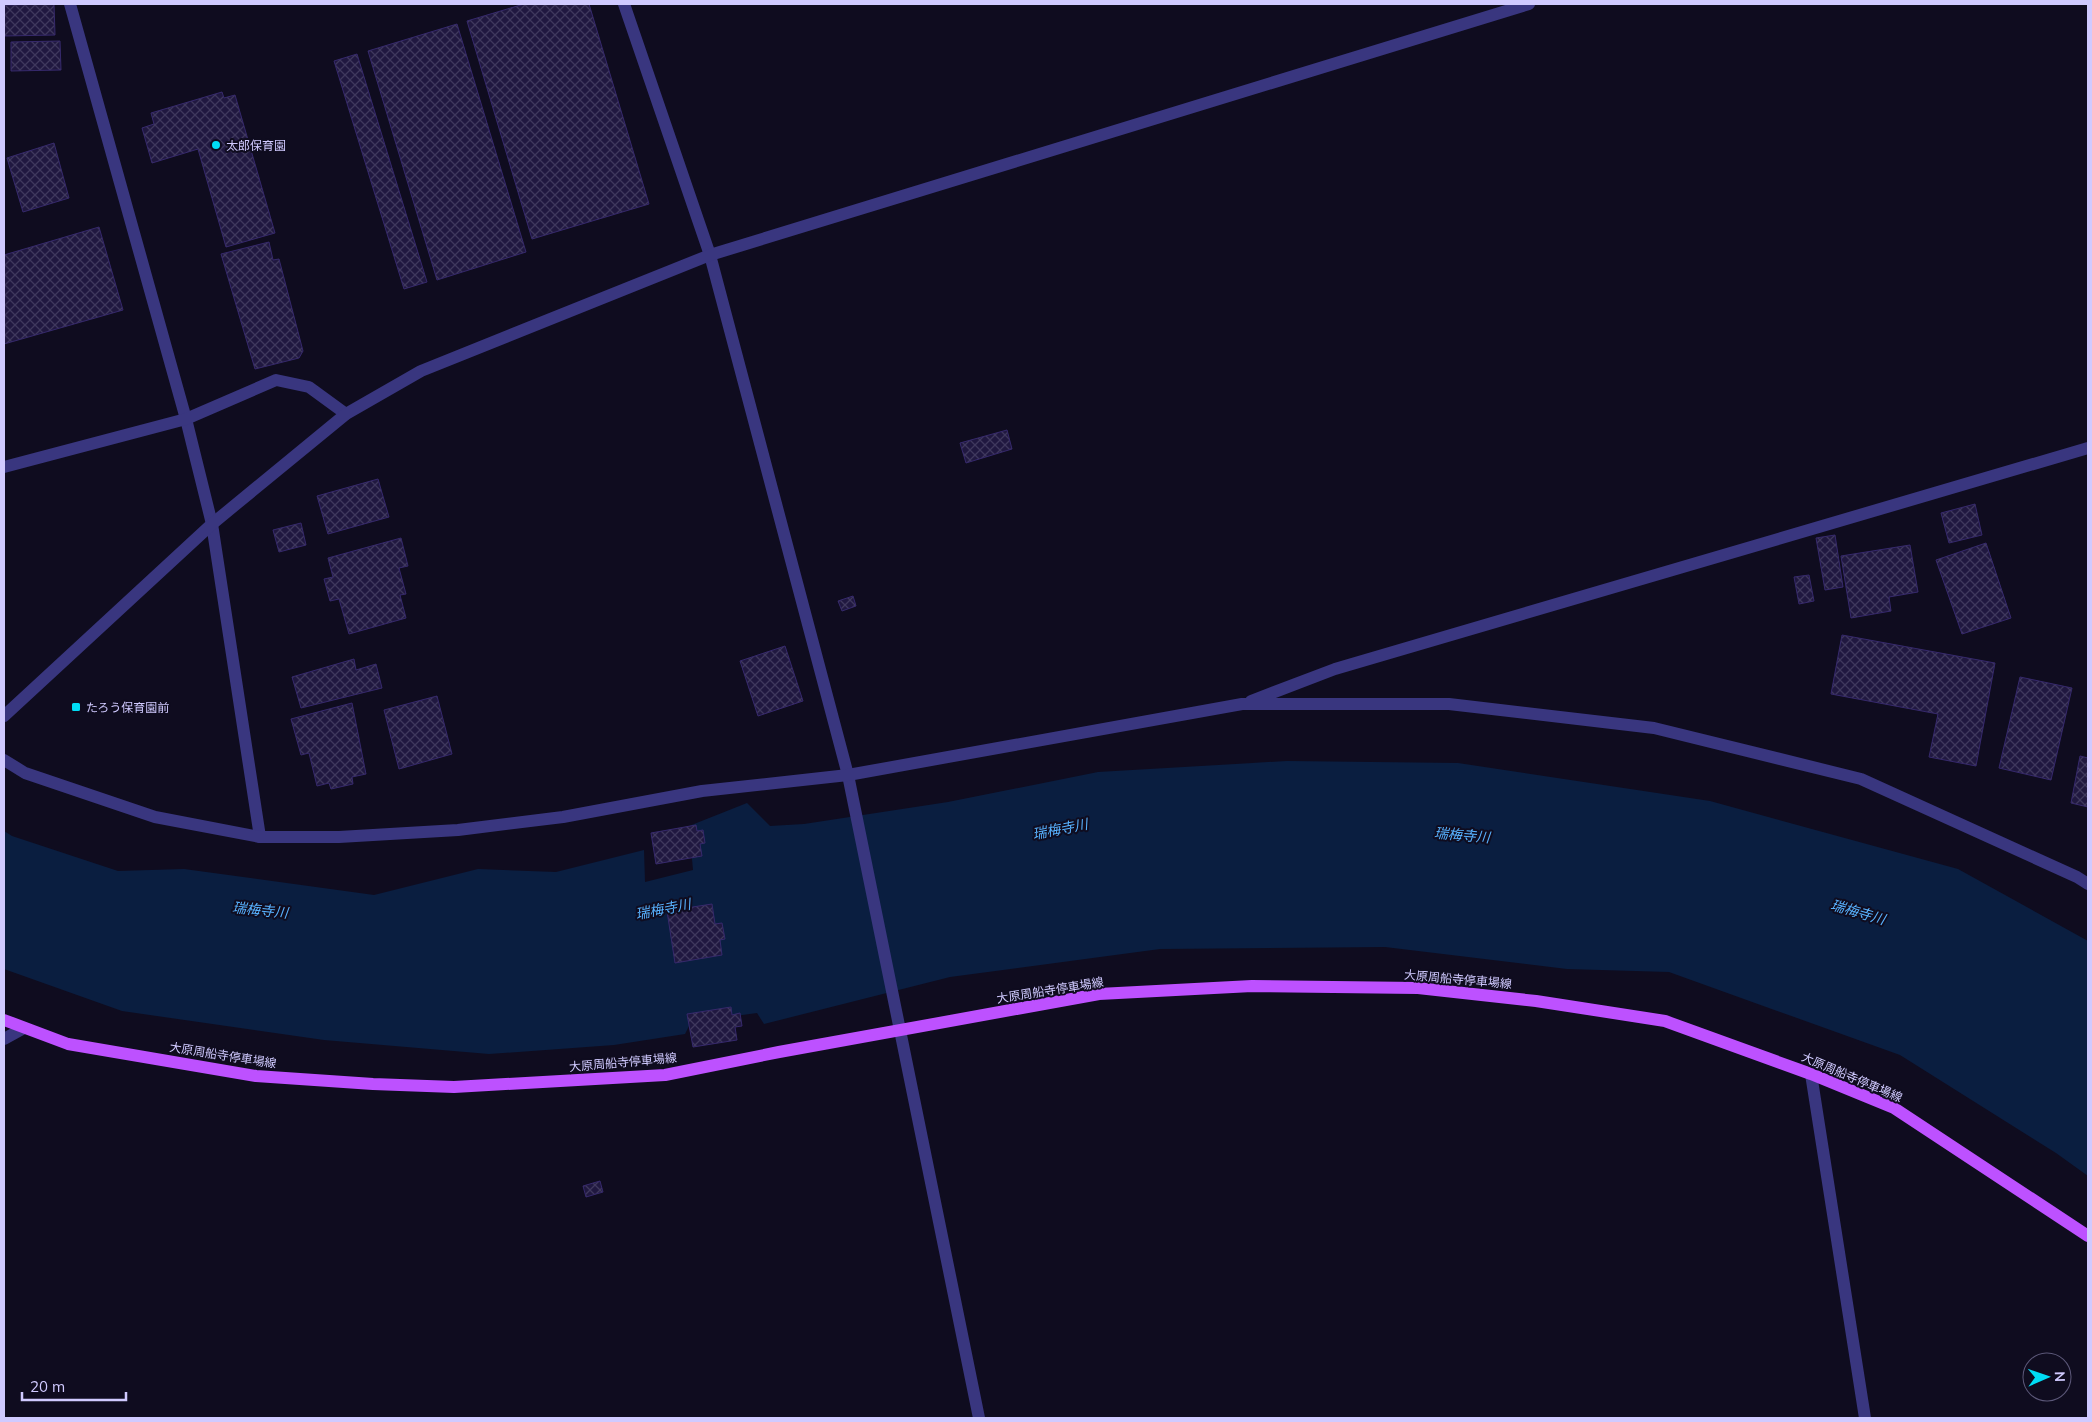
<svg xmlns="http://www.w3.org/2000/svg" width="2092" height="1422" font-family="Mulish,'Noto Sans JP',sans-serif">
  <defs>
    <pattern id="building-cross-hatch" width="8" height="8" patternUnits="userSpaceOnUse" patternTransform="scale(1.25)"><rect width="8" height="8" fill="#201840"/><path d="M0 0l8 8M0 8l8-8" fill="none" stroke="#3f385d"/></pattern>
  </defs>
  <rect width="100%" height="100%" fill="#0f0c1f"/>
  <!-- water -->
  <path fill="#0a1e40" d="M1287,761l171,2 252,38 248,68 130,72v235l-32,-23 -156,-98 -231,-83 -102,-3 -182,-22 -225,2 -210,28 -186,47 -7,-11 -66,9 -6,12 -71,11 -125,9 -165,-14 -202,-29 -118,-42v-138l8,5 106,35 66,-2 190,26 104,-26 78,3 88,-22 1,32 48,-12 -4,-44 58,-23 23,23 34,-2 144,-22 150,-30z"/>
  <!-- building -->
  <g fill="url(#building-cross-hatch)" stroke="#36296c">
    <path d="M54,4l1,31 -51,1v-31z"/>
    <path d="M524,4h65l60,200 -117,35 -65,-218z"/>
    <path d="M457,24l69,228 -89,28 -69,-229z"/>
    <path d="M60,41l1,29 -50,1v-29z"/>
    <path d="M357,54l70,228 -23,7 -70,-228z"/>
    <path d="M222,92l2,6 11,-3 40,138 -49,14 -28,-98 -46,14 -10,-35 12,-4 -3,-11z"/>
    <path d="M54,143l15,55 -46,14 -16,-54z"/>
    <path d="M99,227l24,83 -119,34v-89z"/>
    <path d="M269,242l4,18 6,-1 24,92 -4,7 -44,11 -34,-115z"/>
    <path d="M1007,430l5,19 -46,14 -6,-20z"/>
    <path d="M378,479l11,38 -61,17 -11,-38z"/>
    <path d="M1975,504l7,31 -33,8 -8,-30z"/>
    <path d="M301,523l5,22 -27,7 -6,-22z"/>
    <path d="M1835,535l8,52 -18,3 -9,-52z"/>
    <path d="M401,538l7,28 -9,2 7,26 -6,1 6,23 -57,16 -10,-35 -9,2 -6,-22 9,-2 -5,-19z"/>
    <path d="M1986,543l25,75 -49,16 -26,-74z"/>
    <path d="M1910,545l8,47 -29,5 2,14 -40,7 -10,-62z"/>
    <path d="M1809,575l5,26 -15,3 -5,-27z"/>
    <path d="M853,596l3,10 -14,5 -4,-10z"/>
    <path d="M1842,635l153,28 -19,103 -47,-9 9,-43 -107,-20z"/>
    <path d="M785,646l18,55 -45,15 -18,-55z"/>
    <path d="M354,659l2,11 20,-6 6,24 -81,20 -9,-31z"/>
    <path d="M2020,677l52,11 -21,92 -52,-12z"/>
    <path d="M437,696l15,58 -53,15 -15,-59z"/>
    <path d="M352,703l14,71 -14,3 1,7 -22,5 -2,-6 -12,3 -8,-33 -8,2 -10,-36z"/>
    <path d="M2080,756l8,2v49l-17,-4z"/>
    <path d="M696,825l1,6 6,-1 2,13 -5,1 2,12 -46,8 -5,-31z"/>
    <path d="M712,904l3,20 7,-1 3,16 -5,1 2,15 -47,8 -8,-52z"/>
    <path d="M731,1007l1,8 8,-2 2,13 -7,1 2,13 -44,7 -6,-33z"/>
    <path d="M600,1181l3,11 -17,5 -3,-11z"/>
  </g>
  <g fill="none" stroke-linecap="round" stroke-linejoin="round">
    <!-- minor -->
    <g stroke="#39367f" stroke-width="12">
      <path d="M70,4l116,415 26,105 48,313"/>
      <path d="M624,4l86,251 138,520 131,643"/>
      <path d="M4,467l182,-48 90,-39 33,7 37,27"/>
      <path d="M1251,701l84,-32 753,-221"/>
      <path d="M4,716l208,-192 134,-110 75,-43 289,-116 819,-251"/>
      <path d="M4,760l21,13 130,44 105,20h79l119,-7 105,-13 139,-26 146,-16 394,-71h207l205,24 207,51 216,98 11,7"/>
      <path d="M4,1039l20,-11"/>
      <path d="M1811,1074l54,344"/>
    </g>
    <!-- major -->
    <path stroke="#bd51ff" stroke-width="12" d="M4,1020l64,24 188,32 117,8 81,3 211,-12 114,-23 320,-58 153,-8 166,2 118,13 129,20 146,53 83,34 194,128"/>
  </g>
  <!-- markers -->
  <g fill="#00ddf5" stroke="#0f0c1f" stroke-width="2">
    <circle cx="216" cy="145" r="5"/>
    <rect x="71" y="702" width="10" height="10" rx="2.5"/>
  </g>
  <g text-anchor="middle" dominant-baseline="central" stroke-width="4" stroke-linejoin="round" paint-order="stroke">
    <!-- poi labels -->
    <g font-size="12" fill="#d0caff" stroke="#0f0c1f" text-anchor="start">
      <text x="226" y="145">太郎保育園</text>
      <text x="86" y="707">たろう保育園前</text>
    </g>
    <!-- street labels -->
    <g font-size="12" fill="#d0caff" stroke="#0f0c1f">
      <text transform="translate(1458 979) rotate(5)">大原周船寺停車場線</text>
      <text transform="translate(1050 990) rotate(-9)">大原周船寺停車場線</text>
      <text transform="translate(223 1055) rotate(9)">大原周船寺停車場線</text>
      <text transform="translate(623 1062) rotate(-5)">大原周船寺停車場線</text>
      <text transform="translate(1852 1077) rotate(23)">大原周船寺停車場線</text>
    </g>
    <!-- water labels -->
    <g font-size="14" font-style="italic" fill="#58b2ff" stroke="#0f0c1f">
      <text transform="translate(1060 829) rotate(-11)">瑞梅寺川</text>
      <text transform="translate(1462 835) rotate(5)">瑞梅寺川</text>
      <text transform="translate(663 909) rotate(-11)">瑞梅寺川</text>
      <text transform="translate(260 910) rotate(6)">瑞梅寺川</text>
      <text transform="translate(1858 912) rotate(16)">瑞梅寺川</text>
    </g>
  </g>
  <!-- border -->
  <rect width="2092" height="1422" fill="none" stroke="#d0caff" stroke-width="10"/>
  <!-- north arrow -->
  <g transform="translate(2047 1377) rotate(88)"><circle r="24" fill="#0f0c1f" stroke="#5c5879"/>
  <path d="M0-4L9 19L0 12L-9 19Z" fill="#00ddf5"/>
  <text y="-8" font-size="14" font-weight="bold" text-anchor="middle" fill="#d0caff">N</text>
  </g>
  <!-- scale -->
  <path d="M22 1392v8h104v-8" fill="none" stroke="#d0caff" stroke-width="2.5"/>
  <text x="30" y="1392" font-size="15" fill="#d0caff" stroke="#0f0c1f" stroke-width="4" paint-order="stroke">20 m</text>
</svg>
